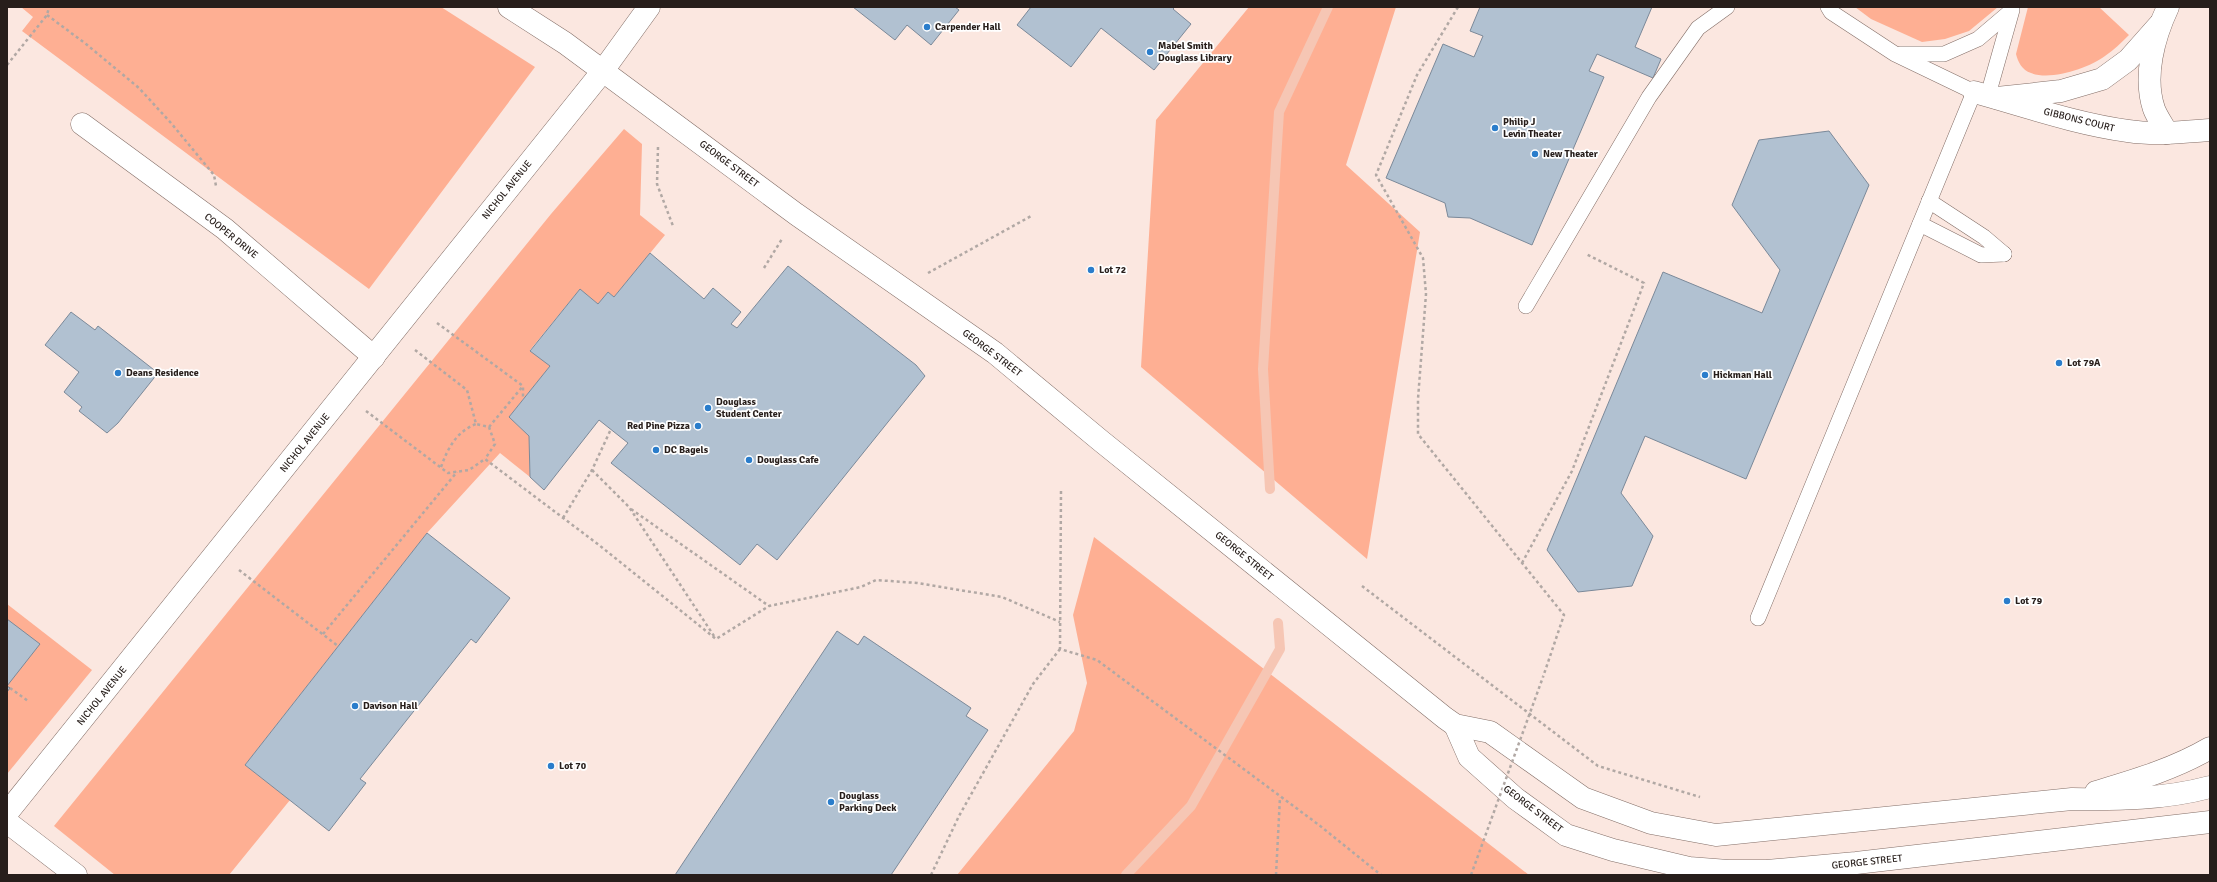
<svg xmlns="http://www.w3.org/2000/svg" width="2217" height="882" font-family="Signika,sans-serif">
  <rect width="100%" height="100%" fill="#fff5f1"/>
  <!-- built -->
  <rect fill="#fbe7e0" x="7" y="7" width="2203" height="868"/>
  <!-- green -->
  <g fill="#feaf93">
    <path d="M21,7h420l94,60 -166,222 -347,-258 11,-14z"/>
    <path d="M1249,7h147l-50,158 74,67 -53,327 -226,-192 15,-247z"/>
    <path d="M1855,7h143l-29,24 -24,8 -23,3 -51,-23z"/>
    <path d="M2028,7h71l30,28c-8,8 -15,15 -24,21 -16,12 -54,25 -74,17 -9,-3 -13,-11 -15,-19z"/>
    <path d="M624,129l18,15 -2,71 25,20 -51,62 -6,-5 -10,12 -18,-15 -50,61 20,16 -41,51 20,19 1,41 -30,-24 -73,80 -182,232 45,35 -61,75h-114l-61,-49 497,-612z"/>
    <path d="M1094,537l435,338h-572l117,-144 13,-48 -14,-68z"/>
    <path d="M7,604l85,66 -85,104z"/>
  </g>
  <g fill="none" stroke-linecap="round" stroke-linejoin="round">
    <!-- stream -->
    <g stroke="#f6c6b4" stroke-width="10">
      <path d="M1270,489l-7,-120 16,-257 49,-105"/>
      <path d="M1126,875l65,-69 89,-157 -2,-26"/>
    </g>
  </g>
  <!-- building -->
  <g fill="#b1c1d1" stroke="#7b8999">
    <path d="M853,7h102l4,3 -28,35 -24,-20 -12,15z"/>
    <path d="M1031,7h144l-2,2 18,15 -37,46 -53,-42 -30,39 -54,-42z"/>
    <path d="M1480,7h172l-17,40 26,12 -8,19 -56,-24 -8,17 15,6 -72,168 -62,-27 -22,-1 -3,-14 -59,-25 57,-134 31,13 9,-21 -13,-5z"/>
    <path d="M1829,131l40,54 -123,294 -101,-43 -24,57 32,43 -21,50 -54,6 -31,-42 116,-278 99,41 18,-43 -48,-65 27,-65z"/>
    <path d="M650,253l54,46 9,-11 28,24 -10,12 6,4 51,-62 128,99 9,11 -148,184 -20,-16 -17,21 -129,-102 17,-20 -29,-23 -55,70 -14,-13 -1,-41 -20,-19 41,-51 -20,-15 50,-62 18,15 10,-12 6,5z"/>
    <path d="M71,312l24,18 3,-4 60,47 -40,50 -11,10 -28,-22 3,-4 -18,-15 15,-20 -34,-27z"/>
    <path d="M427,533l83,65 -34,45 -5,-4 -111,140 6,4 -37,48 -84,-66z"/>
    <path d="M7,619l33,25 -33,42 3,2 -3,4z"/>
    <path d="M837,631l21,14 6,-9 107,72 -5,8 22,14 -97,145h-216z"/>
  </g>
  <g fill="none" stroke-linecap="round" stroke-linejoin="round">
    <defs>
      <g id="lane">
        <path d="M1900,54h44l34,-15 33,-28"/>
        <path d="M1988,95l24,-85"/>
        <path d="M1929,201l55,36 20,17"/>
        <path d="M1920,224l61,31 23,-1"/>
        <path d="M1526,306l123,-209 49,-69 29,-21"/>
        <path d="M1758,618l216,-526 -79,-38 -64,-42 -3,-5"/>
      </g>
      <g id="street">
        <path d="M1974,92c51,14 102,32 154,39 27,4 55,1 82,-1"/>
        <path d="M82,124l143,105 149,128"/>
        <path d="M7,813l595,-741 47,-65"/>
        <path d="M7,822l69,53"/>
      </g>
      <g id="secondary">
        <path d="M509,7l56,36 231,171 199,139 106,88 344,277 10,7 35,7 93,66 68,25 65,12 356,-36c46,1 93,0 138,-12"/>
        <path d="M1997,98l64,-7 41,-12 26,-19 31,-35"/>
        <path d="M2167,133c-4,-8 -10,-16 -13,-24 -11,-33 0,-72 14,-102"/>
        <path d="M1455,725l14,32 46,41 51,37 47,15 76,18 39,3h39l89,-8 354,-41"/>
        <path d="M2096,792c40,-12 78,-23 114,-44"/>
      </g>
    </defs>
    <!-- lane casing -->
    <use href="#lane" stroke="#836e67" stroke-width="16"/>
    <!-- street casing -->
    <use href="#street" stroke="#836e67" stroke-width="23"/>
    <!-- secondary casing -->
    <use href="#secondary" stroke="#836e67" stroke-width="23"/>
    <!-- path -->
    <g stroke="#b1a8a4" stroke-width="2.5" stroke-dasharray="3 3" stroke-linecap="butt">
      <path d="M579,7v1"/>
      <path d="M1458,7l-41,68 -41,100 47,83 3,36 -8,105v35l146,181 -21,62"/>
      <path d="M47,15l39,29 53,44 32,35 43,52 2,11"/>
      <path d="M7,65l40,-50 2,-8"/>
      <path d="M658,147l-1,37 16,42"/>
      <path d="M764,268l18,-29"/>
      <path d="M928,273l105,-58"/>
      <path d="M437,323l86,63v13"/>
      <path d="M415,350l52,40 9,34 13,3 6,17 -10,15"/>
      <path d="M366,411l82,62 21,-3 16,-11 114,86 117,94 53,-33 92,-19 15,-7 41,3 85,14 58,25"/>
      <path d="M489,427l34,-41"/>
      <path d="M441,467c7,-19 15,-35 35,-43"/>
      <path d="M592,470l37,37 85,129"/>
      <path d="M1061,491l-1,158 37,11 222,165 62,50"/>
      <path d="M631,509l138,97"/>
      <path d="M563,518l29,-48 19,-41"/>
      <path d="M1522,563l50,-92 72,-188 -58,-29"/>
      <path d="M239,570l99,76"/>
      <path d="M1362,586l236,180 102,31"/>
      <path d="M323,634l134,-162"/>
      <path d="M10,688l18,13"/>
      <path d="M931,875l28,-59 74,-132 27,-35"/>
      <path d="M1276,875l4,-78"/>
    </g>
    <!-- lane -->
    <use href="#lane" stroke="#fff" stroke-width="15"/>
    <!-- street -->
    <use href="#street" stroke="#fff" stroke-width="22"/>
    <!-- secondary -->
    <use href="#secondary" stroke="#fff" stroke-width="22"/>
    <!-- path-bridge -->
    <path stroke="#b1a8a4" stroke-width="2.5" stroke-dasharray="3 3" stroke-linecap="butt" d="M1471,875l72,-198"/>
  </g>
  <!-- markers -->
  <g fill="#2a7dcb" stroke="#fff" stroke-width="1.5">
    <circle cx="927" cy="27" r="4"/>
    <circle cx="1150" cy="52" r="4"/>
    <circle cx="1495" cy="128" r="4"/>
    <circle cx="1535" cy="154" r="4"/>
    <circle cx="1091" cy="270" r="4"/>
    <circle cx="2059" cy="363" r="4"/>
    <circle cx="118" cy="373" r="4"/>
    <circle cx="1705" cy="375" r="4"/>
    <circle cx="708" cy="408" r="4"/>
    <circle cx="698" cy="426" r="4"/>
    <circle cx="656" cy="450" r="4"/>
    <circle cx="749" cy="460" r="4"/>
    <circle cx="2007" cy="601" r="4"/>
    <circle cx="355" cy="706" r="4"/>
    <circle cx="551" cy="766" r="4"/>
    <circle cx="831" cy="802" r="4"/>
  </g>
  <g text-anchor="middle" dominant-baseline="central" stroke-width="3.5" stroke-linejoin="round" paint-order="stroke">
    <!-- poi labels -->
    <g font-size="10" font-weight="bold" fill="#271e1b" stroke="#fff" text-anchor="start">
      <text x="935" y="27">Carpender Hall</text>
      <text x="1158" y="46">Mabel Smith<tspan x="1158" dy="12">Douglass Library</tspan></text>
      <text x="1503" y="122">Philip J<tspan x="1503" dy="12">Levin Theater</tspan></text>
      <text x="1543" y="154">New Theater</text>
      <text x="1099" y="270">Lot 72</text>
      <text x="2067" y="363">Lot 79A</text>
      <text x="126" y="373">Deans Residence</text>
      <text x="1713" y="375">Hickman Hall</text>
      <text x="716" y="402">Douglass<tspan x="716" dy="12">Student Center</tspan></text>
      <text x="690" y="426" text-anchor="end">Red Pine Pizza</text>
      <text x="664" y="450">DC Bagels</text>
      <text x="757" y="460">Douglass Cafe</text>
      <text x="2015" y="601">Lot 79</text>
      <text x="363" y="706">Davison Hall</text>
      <text x="559" y="766">Lot 70</text>
      <text x="839" y="796">Douglass<tspan x="839" dy="12">Parking Deck</tspan></text>
    </g>
    <!-- street labels -->
    <g font-size="10" fill="#271e1b" stroke="#fff">
      <text transform="translate(2079 120) rotate(14)">GIBBONS COURT</text>
      <text transform="translate(729 164) rotate(37)">GEORGE STREET</text>
      <text transform="translate(507 190) rotate(-51)">NICHOL AVENUE</text>
      <text transform="translate(231 236) rotate(39)">COOPER DRIVE</text>
      <text transform="translate(992 353) rotate(37)">GEORGE STREET</text>
      <text transform="translate(305 443) rotate(-51)">NICHOL AVENUE</text>
      <text transform="translate(1244 556) rotate(39)">GEORGE STREET</text>
      <text transform="translate(102 696) rotate(-51)">NICHOL AVENUE</text>
      <text transform="translate(1533 809) rotate(37)">GEORGE STREET</text>
      <text transform="translate(1867 862) rotate(-6)">GEORGE STREET</text>
    </g>
  </g>
  <!-- border -->
  <rect width="2217" height="882" fill="none" stroke="#271e1b" stroke-width="16"/>
</svg>
